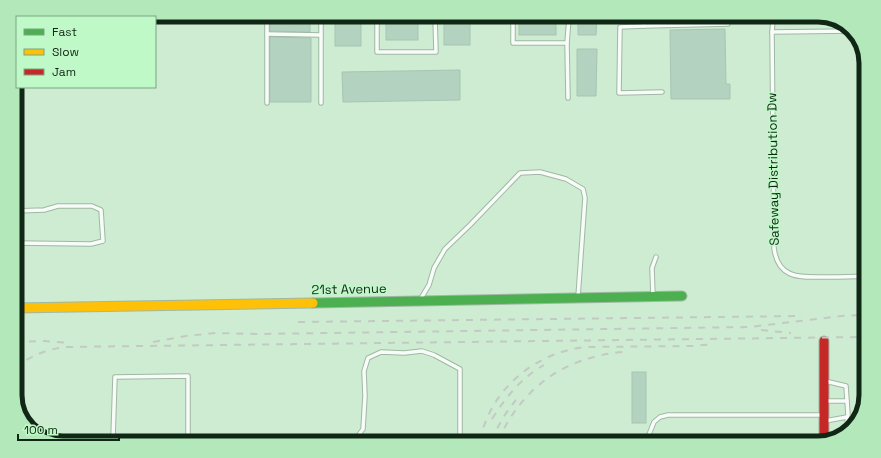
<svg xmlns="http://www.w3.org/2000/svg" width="881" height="458" font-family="'Space Grotesk',sans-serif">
  <rect width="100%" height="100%" fill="#cdecd1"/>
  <!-- building -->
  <g fill="#b4d2c0" stroke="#a8c5b3">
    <path d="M270,16l40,1v15l-40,-1z"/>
    <rect x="335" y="17" width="26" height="29"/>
    <rect x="386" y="17" width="32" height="23"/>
    <rect x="444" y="18" width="26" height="27"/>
    <rect x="519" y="18" width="37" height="17"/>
    <path d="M578,18h19l-1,17h-18z"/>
    <path d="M725,29l1,55h4v15h-59l-1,-69z"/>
    <path d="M270,37l41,1v64h-41z"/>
    <path d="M577,49h20l-1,47h-19z"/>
    <path d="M460,70v30l-117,2 -1,-30z"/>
    <rect x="632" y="372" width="14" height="51"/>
  </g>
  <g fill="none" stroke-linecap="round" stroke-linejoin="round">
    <defs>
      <g id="lane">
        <path d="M62,17l4,-2"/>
        <path d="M321,17v86"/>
        <path d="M377,17v35h59l-1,-35"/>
        <path d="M513,18v25h54"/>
        <path d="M644,19v7"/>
        <path d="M773,20l-1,12 2,216c4,32 27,29 52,29 12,0 24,0 37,-1"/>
        <path d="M772,32l80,-1"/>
        <path d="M267,34l54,1"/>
        <path d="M15,86h2"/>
        <path d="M662,92l-43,1 1,-66 24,-1 84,-2"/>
        <path d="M568,98l-1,-55 2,-25"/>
        <path d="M267,103v-87"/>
        <path d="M15,211l29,-1 14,-4h34l9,4 2,31 -12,3 -75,-1"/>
        <path d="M653,296l-1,-28 4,-11"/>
        <path d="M420,300l9,-15 5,-17 11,-19 25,-24 50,-52 20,-1 26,7 17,10 2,9 -7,99"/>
        <path d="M825,401h22"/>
        <path d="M847,417l1,14"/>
        <path d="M825,421l22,-4 1,-2 -2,-29 -21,-5"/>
        <path d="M113,438l2,-61 73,-1v63"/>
        <path d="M355,440l8,-11 2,-33 -1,-25 4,-13 13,-6 23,1 18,-2 12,4 26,14v72"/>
        <path d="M646,442l8,-20 6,-5 8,-2h155"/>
      </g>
      <path id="fast" d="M313,303l369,-7"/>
      <path id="slow" d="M15,308l298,-5"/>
      <path id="jam" d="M824,341v100"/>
    </defs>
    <!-- lane casing -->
    <use href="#lane" stroke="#a0b8a4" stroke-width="5.5"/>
    <!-- fast casing -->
    <use href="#fast" stroke="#a0b8a4" stroke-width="11"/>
    <!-- slow casing -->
    <use href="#slow" stroke="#a0b8a4" stroke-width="11"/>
    <!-- jam casing -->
    <use href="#jam" stroke="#a0b8a4" stroke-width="11"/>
    <!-- lane -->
    <use href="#lane" stroke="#f8fcf8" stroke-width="3.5"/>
    <!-- fast -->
    <use href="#fast" stroke="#4caf50" stroke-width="9"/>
    <!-- slow -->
    <use href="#slow" stroke="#ffc107" stroke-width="9"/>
    <!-- jam -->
    <use href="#jam" stroke="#c62828" stroke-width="9"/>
    <!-- rail -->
    <g stroke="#c2cac3" stroke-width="2" stroke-dasharray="7 7" stroke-linecap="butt">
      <path d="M298,322l504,-6"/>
      <path d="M761,330l30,3"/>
      <path d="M15,342l30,-1 26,2"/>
      <path d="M153,342l33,-6 29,-3 44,1 490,-7 93,-11 20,-1"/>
      <path d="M15,368c15,-12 30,-18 49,-21l798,-10"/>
      <path d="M492,419c14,-22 29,-41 52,-54"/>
      <path d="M480,441c1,-5 2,-11 4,-15 15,-44 57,-75 103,-79l107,-1 20,-2"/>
      <path d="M491,441c7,-15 14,-28 25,-41"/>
      <path d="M498,441c24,-54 67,-84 125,-89"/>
    </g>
  </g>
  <g text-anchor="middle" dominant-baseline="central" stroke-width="3" stroke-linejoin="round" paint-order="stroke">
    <!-- street labels -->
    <g font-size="13" fill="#112715" stroke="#c0f9c8">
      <text transform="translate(773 169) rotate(-91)">Safeway Distribution Dw</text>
      <text transform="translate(349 289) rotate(-1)">21st Avenue</text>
    </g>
  </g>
  <!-- crop -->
  <path d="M0 0H881V458H0ZM63 22H818A41 41 0 0 1 859 63V395A41 41 0 0 1 818 436H63A41 41 0 0 1 22 395V63A41 41 0 0 1 63 22Z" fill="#b2e8ba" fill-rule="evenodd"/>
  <path fill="none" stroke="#112715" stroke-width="5" d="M63 22H818A41 41 0 0 1 859 63V395A41 41 0 0 1 818 436H63A41 41 0 0 1 22 395V63A41 41 0 0 1 63 22Z"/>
  <!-- legend -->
  <rect x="16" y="16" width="140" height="72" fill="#c0f9c8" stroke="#7aa580"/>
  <rect x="24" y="29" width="20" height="6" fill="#4caf50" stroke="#7aa580"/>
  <text x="52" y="36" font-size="12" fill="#112715">Fast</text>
  <rect x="24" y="49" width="20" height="6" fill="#ffc107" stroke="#7aa580"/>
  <text x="52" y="56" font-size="12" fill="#112715">Slow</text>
  <rect x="24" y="69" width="20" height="6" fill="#c62828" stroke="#7aa580"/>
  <text x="52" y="76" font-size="12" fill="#112715">Jam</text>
  <!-- scale -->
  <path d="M18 434v6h101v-6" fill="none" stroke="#112715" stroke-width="2"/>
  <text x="24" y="434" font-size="12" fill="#112715" stroke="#c0f9c8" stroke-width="3" paint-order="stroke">100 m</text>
</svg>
